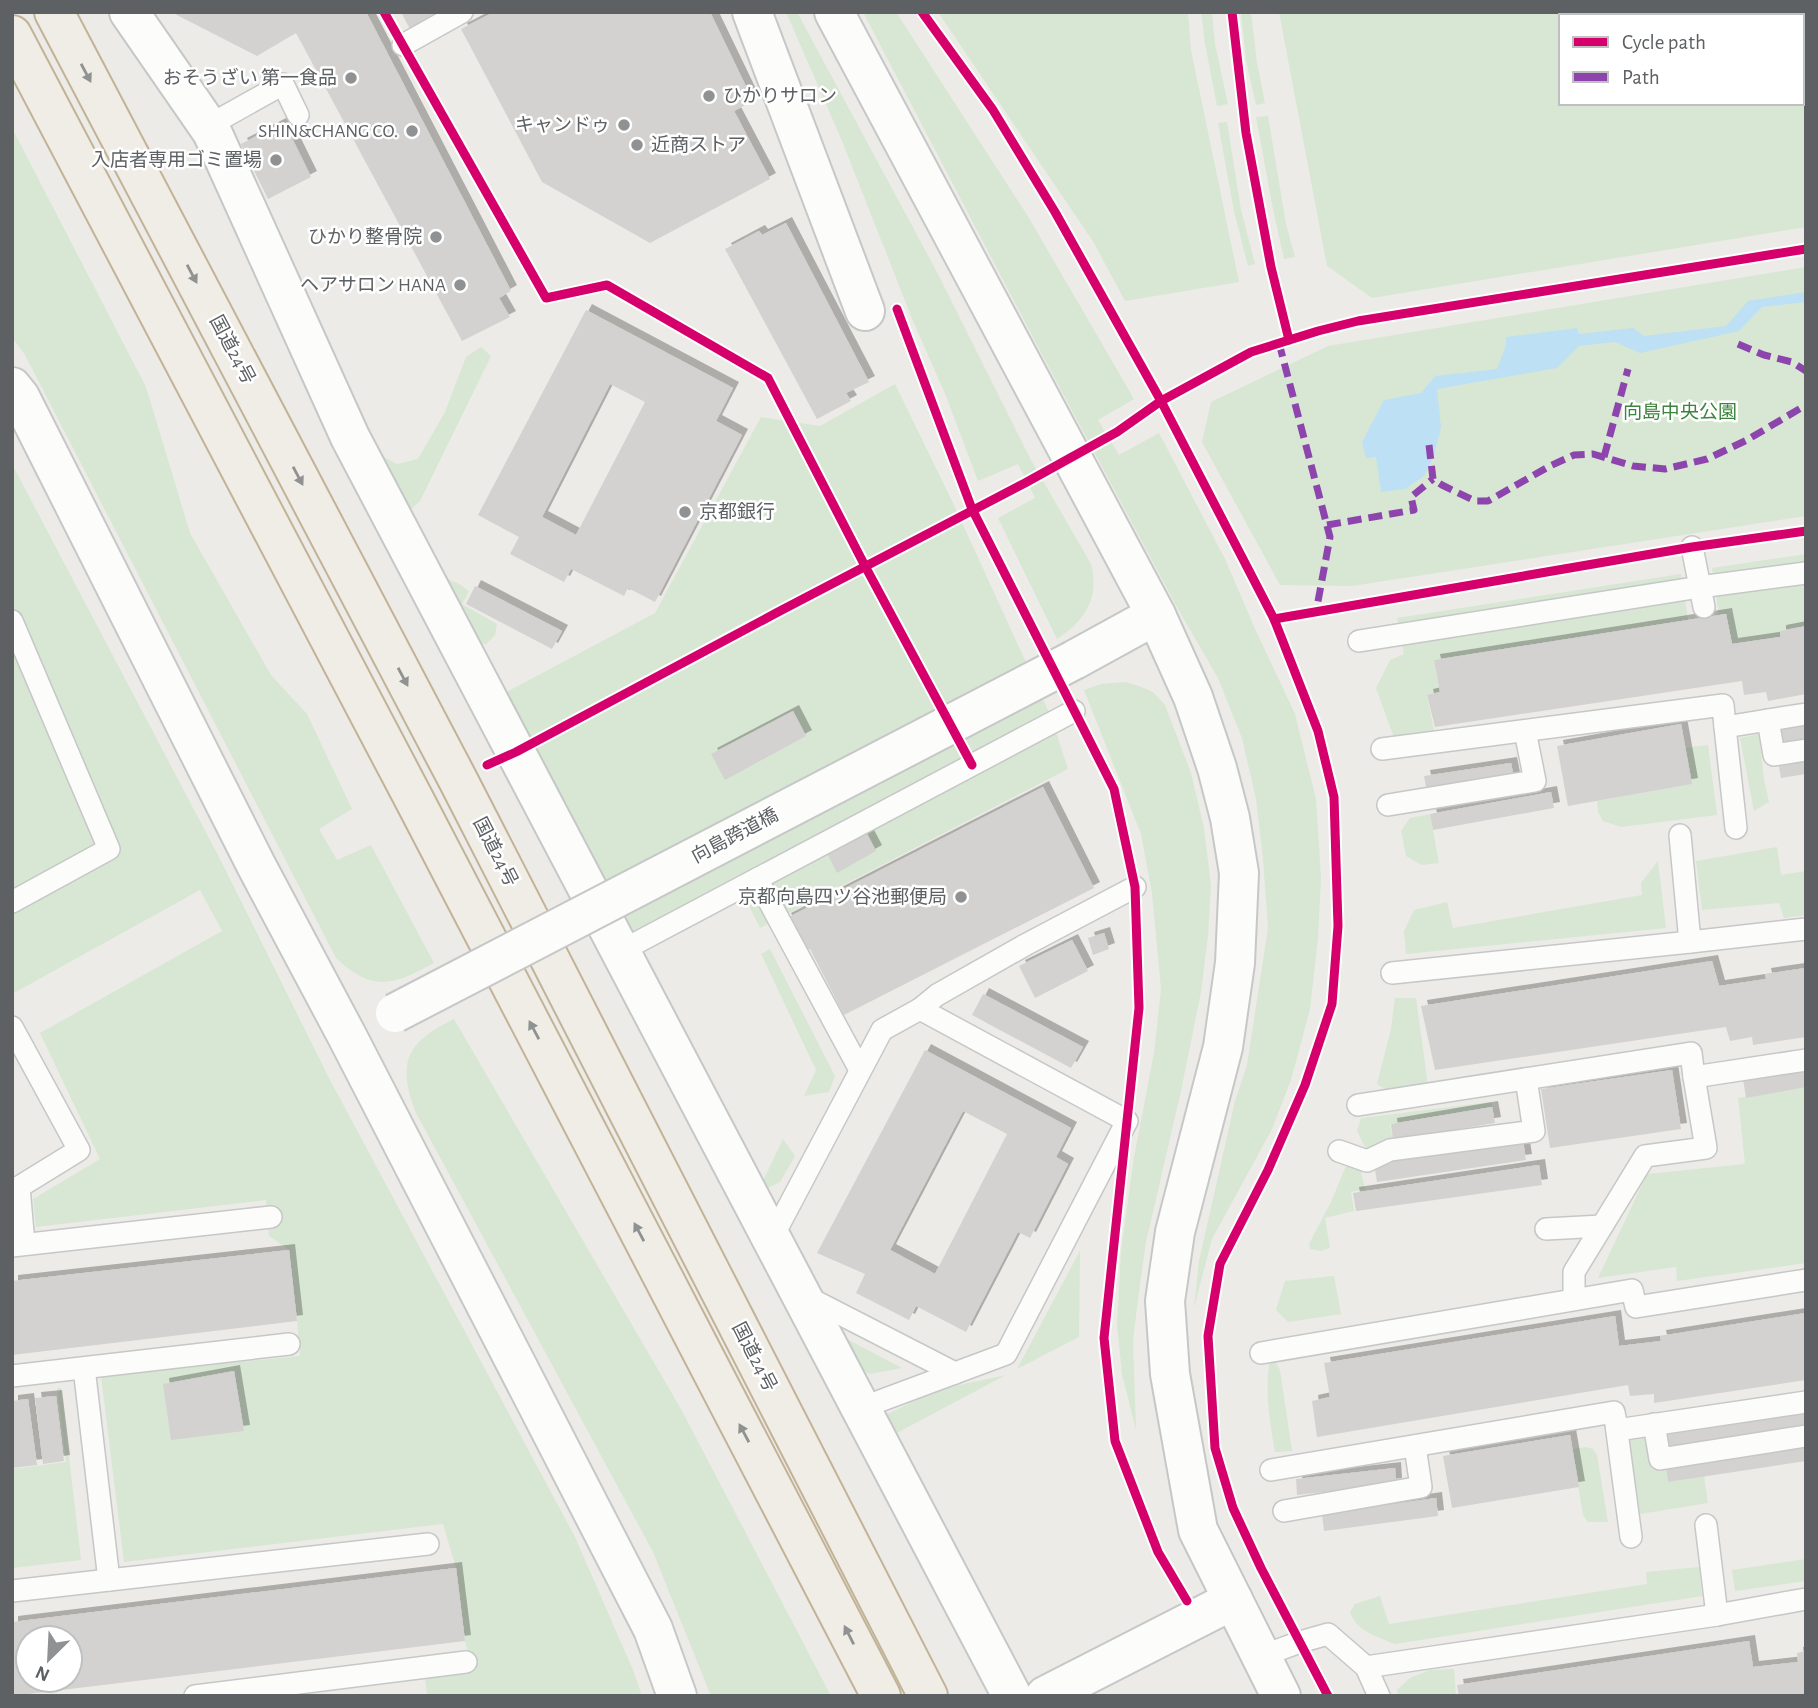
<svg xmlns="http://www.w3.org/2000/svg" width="1818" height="1708" font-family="'Alegreya Sans','Noto Sans JP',sans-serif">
  <defs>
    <filter id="shadow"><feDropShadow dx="6" dy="-6" stdDeviation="0" flood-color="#0004"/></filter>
  </defs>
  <rect width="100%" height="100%" fill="#ecebe7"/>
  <!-- green -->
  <g fill="#d7e7d3" fill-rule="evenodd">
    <path d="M786,12h11l141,262 93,186 60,104c9,33 -6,57 -34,75l-59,-121 37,-20 -17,-34 -40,17 -32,-85 -33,-75 -71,-180z"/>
    <path d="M863,12h33l133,206 105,181 -36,21 21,35 40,-22 66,126 31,72 39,83 21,85 5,80 -3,59 -8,71 -19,71 -19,49 -60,110 -18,69 5,-47 36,-160 12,-36 21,-137 -5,-69 -7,-60 -14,-61 -24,-60 -40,-69 -141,-264z"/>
    <path d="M938,12h250l3,38 48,232 -114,19 -31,-58z"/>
    <path d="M1201,12h11l3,32 13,60 -11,2 -12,-62z"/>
    <path d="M1241,12h10l6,51 8,40 -9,2 -10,-45z"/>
    <path d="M1279,12h527v215l-434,71 -45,-32zM1561,16h241v87h-241z"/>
    <path d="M1268,116l18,108 9,33 -11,2 -12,-55 -16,-87z"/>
    <path d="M1227,122l14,88 14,54 -7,2 -14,-55 -16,-88z"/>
    <path d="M12,128l134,259 44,146 81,142 36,39 45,95 -33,20 18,31 34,-15 63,118c-41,22 -61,30 -98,-5l-311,-603 -13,-18z"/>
    <path d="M1806,267v249l-454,70 -72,-1 -78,-143 9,-40 117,-56z"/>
    <path d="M481,347l10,9 -71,145 -17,16 -32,-67 26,14 21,-5 27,-47 21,-55z"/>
    <path d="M895,384l58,119 98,214 17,52 -308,159 -16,-32 -106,53 -137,-254 154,-82 106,-196 59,9z"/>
    <path d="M12,464l208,395 110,221 245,457 58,133 9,26h-215l-2,-21 47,-4 -7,-30 -9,-73 -13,-44 -319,38 -23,-186 199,-20 -3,-35 -8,-71 -20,-14 -3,-36 -230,27 -3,-28 67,-40 -60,-126 182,-102 -22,-41 -188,104z"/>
    <path d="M1806,554v72l-26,5v6l-48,7 -6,-30 -7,1 -7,-47z"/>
    <path d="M1681,574l7,46 -254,40 6,32 -13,4 9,44 -39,6 -21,-58 14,-28 14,-6 -7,-36z"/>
    <path d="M445,578l14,6 10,7 -7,13 35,20 -2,11 -9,9 -14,-2z"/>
    <path d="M1125,682l14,4 14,6 12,13 26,68 13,55 7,58 -3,50 -7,56 -20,99 -35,151 -8,57 -5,42 3,89 -14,-56 -5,-49 4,-74 13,-94 20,-104 7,-64 -9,-96 -11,-59 -57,-144 17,-6z"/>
    <path d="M1759,734l5,46 5,22 -15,9 -14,-73z"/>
    <path d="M1708,745l9,70 -96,12 -18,-6 -5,-9 -1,-11 94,-17 -6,-36z"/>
    <path d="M1430,814l9,49 -17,2 -16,-9 -5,-25 9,-13z"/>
    <path d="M1777,847l4,28 25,-4v44l-22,3 -5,-15 -77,7 -6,-49z"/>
    <path d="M1658,861l8,67 -260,26 -2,-23 10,-21 33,-8 6,26 189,-33 -1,-12z"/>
    <path d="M770,949l65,127 -6,16 -25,4 12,-26 -55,-116z"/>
    <path d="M1395,998h21l12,88c-17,3 -36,10 -51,-2l14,-55z"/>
    <path d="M454,1019l227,390 150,287h-120l-58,-144 -238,-441c-18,-50 -8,-69 39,-92z"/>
    <path d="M1806,1087v176l-129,18 -1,-14 -78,11 49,-104 98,-10 -7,-66z"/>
    <path d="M1491,1102l1,5 -102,17 3,17 -26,10 -10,-20 4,-13z"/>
    <path d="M783,1139l12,17 -15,26 -18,9v-8z"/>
    <path d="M1359,1164l6,25 -14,3 3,19 -29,7 5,30 -10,3 -10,-2 -1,-5 22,-42 15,-36z"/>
    <path d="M1080,1251l-1,86 -62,32z"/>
    <path d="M1334,1276l7,38 -53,8 -12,-12 9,-29z"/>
    <path d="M835,1333l67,35 -32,6 -21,-8z"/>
    <path d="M1271,1354l9,16 12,81 -17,1c-6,-32 -11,-66 -4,-98z"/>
    <path d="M1006,1375l-113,60 -11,-18 54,-27z"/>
    <path d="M57,1388h4l20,172 -69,8v-99l54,-7z"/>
    <path d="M1646,1436l6,33 14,-2 2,15 36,-6 4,27 -68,11 -12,-75z"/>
    <path d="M1586,1447l7,2 4,6 11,67h-20l-5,-7 -11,-66z"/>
    <path d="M1806,1559v22l-71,10 -3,-21z"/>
    <path d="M1699,1567l3,29 -307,48c-17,-7 -39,-13 -45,-32l5,-8 25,-8 9,28 258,-40 -1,-12z"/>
    <path d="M1454,1669l2,27h-58l-1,-6 13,-12 20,-8z"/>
  </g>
  <!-- water -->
  <path fill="#bee0f4" d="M1806,292v10l-44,5 -23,24 -99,22 -25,-11 -36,4 -22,22 -120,21 4,38 -7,29 -10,20 -19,13 -24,3 -5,-35 -10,1 -4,-16 22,-42 37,-7 14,-17 62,-7 9,-24v-8l71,-9 2,6 54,-6 11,8 82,-10 22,-25z"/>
  <!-- building -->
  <g fill="#d3d2d0" fill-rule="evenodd" filter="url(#shadow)">
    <path d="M171,12h195l145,279 -12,7 11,19 -48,24 -166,-308 -39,23z"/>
    <path d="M401,12h50l-39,21z"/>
    <path d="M494,12h216l43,89 -19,10 36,68 -120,64 -108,-61 -81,-153z"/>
    <path d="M284,122l27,55 -43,22 -27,-55z"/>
    <path d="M786,223l83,159 -23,11 5,8 -34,18 -92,-170 34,-18 3,4z"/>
    <path d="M586,310l147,78 -17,33 26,14 -87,167 -27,-14 -4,8 -53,-27 -7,13 -54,-28 9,-17 -41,-22zM610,384l35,18 -69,133 -34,-18z"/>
    <path d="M475,586l87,45 -10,18 -86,-45z"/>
    <path d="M1726,614l6,30 48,-7v-6l26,-5v68l-38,7 -2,-9 -22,3 -2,-14 -307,46 -8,-32 13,-3 -6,-32z"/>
    <path d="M793,711l13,25 -81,44 -14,-26z"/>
    <path d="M1681,724l11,60 -124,22 -11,-60z"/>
    <path d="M1806,724v18l-28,5 -3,-17z"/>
    <path d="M1806,757v17l-25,4 -3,-17z"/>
    <path d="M1511,763l3,15 -87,14 -3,-16z"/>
    <path d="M1043,787l51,101 -250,127 -34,-66 -7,3 -18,-33z"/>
    <path d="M1551,792l3,16 -121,22 -3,-16z"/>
    <path d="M866,832l10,19 -39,22 -10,-20z"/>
    <path d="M1104,933l5,16 -16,6 -5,-17z"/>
    <path d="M1072,940l16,31 -53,27 -16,-32z"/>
    <path d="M1712,961l7,25 47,-7 -1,-5 41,-6v69l-53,8 -1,-8 -22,4 -4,-14 -291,43 -14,-64z"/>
    <path d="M983,994l100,53 -12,21 -99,-53z"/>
    <path d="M925,1050l146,78 -15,29 12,7 -38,74 -12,-6 -52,100 -50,-26 -7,14 -53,-27 9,-19 -48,-21zM963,1111l44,23 -72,140 -45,-24z"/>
    <path d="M1806,1068v19l-60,11 -3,-19z"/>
    <path d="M1672,1070l9,59 -131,19 -9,-59z"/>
    <path d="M1492,1107l3,16 -102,17 -2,-16z"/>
    <path d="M1523,1141l3,19 -149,22 -3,-19z"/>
    <path d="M1539,1165l3,20 -186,26 -3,-18z"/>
    <path d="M289,1250l8,71 -285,34v-74z"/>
    <path d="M1806,1313v67l-152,23v-9l-24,2 -2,-11 -311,52 -5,-36 18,-4 -6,-34 291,-47 4,30 42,-5 -1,-5z"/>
    <path d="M234,1371l10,60 -73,9 -8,-56z"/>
    <path d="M56,1396l8,65 -21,3 -8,-66z"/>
    <path d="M28,1399l9,66 -25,3v-67z"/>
    <path d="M1806,1410v19l-141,22 -3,-18z"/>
    <path d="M1570,1435l9,52 -127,21 -9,-52z"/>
    <path d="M1806,1446v15l-138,21 -2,-15z"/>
    <path d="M1395,1468l1,16 -99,11 -1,-16z"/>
    <path d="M1436,1498l2,18 -114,15 -2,-17z"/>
    <path d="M456,1568l9,73 -453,55v-74zM28,1638h42v42h-42z"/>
    <path d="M1749,1641l4,26 45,-5 -1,-9 9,-2v45h-347l-2,-11z"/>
  </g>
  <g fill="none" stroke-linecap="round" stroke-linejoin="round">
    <defs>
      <g id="service">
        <path d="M403,45l59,-33"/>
        <path d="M208,126l75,-42 15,31"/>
        <path d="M1692,547l12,60"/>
        <path d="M12,621l97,228 -97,53"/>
        <path d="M1359,641l341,-54 106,-14"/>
        <path d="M1768,720l6,35 32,-5"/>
        <path d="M1382,749l341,-44 2,22"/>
        <path d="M1388,805l147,-24 -10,-50"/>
        <path d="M1736,828l-11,-101 81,-13"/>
        <path d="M1680,835l10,107 116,-13"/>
        <path d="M757,879l103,191"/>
        <path d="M621,951l453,-240"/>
        <path d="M1392,973l298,-31"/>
        <path d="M920,1009l17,-14 88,-50 110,-58"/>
        <path d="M12,1027l67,123 -60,37 5,57"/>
        <path d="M1358,1105l333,-52 3,24"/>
        <path d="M1339,1151l28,10 23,-11 144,-19 -8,-52"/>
        <path d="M1546,1229l56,-3"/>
        <path d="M772,1238l110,-208 38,-21 207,112 -121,233 -145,54"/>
        <path d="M12,1246l259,-29"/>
        <path d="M807,1297l148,76"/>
        <path d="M1574,1299v-27l71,-116 61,-8 -12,-71 112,-17"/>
        <path d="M1261,1353l371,-63 4,17 170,-27"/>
        <path d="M84,1368l25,212"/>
        <path d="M12,1376l277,-32"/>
        <path d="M1615,1417l16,120"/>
        <path d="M1654,1424l6,35 146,-23"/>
        <path d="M1617,1430l189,-28"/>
        <path d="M1271,1470l343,-58"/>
        <path d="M1284,1511l137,-24 -6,-41"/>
        <path d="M1706,1525l11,90 89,-16"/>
        <path d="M12,1591l416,-47"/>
        <path d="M1262,1656l38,-14 28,-8 38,33 13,29"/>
        <path d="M1366,1667l351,-52"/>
        <path d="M195,1696l271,-34"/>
      </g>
      <g id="minor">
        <path d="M129,12l83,120 138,305 662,1259"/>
        <path d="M752,12l113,299"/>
        <path d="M1045,1696l188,-96"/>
      </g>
      <g id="tertiary">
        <path d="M834,12l322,603 37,82 24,71 13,50 9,55 -4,90 -12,84 -48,185 -10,69 5,73 28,156 83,166"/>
        <path d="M12,387l8,10 236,468 91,171 306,593 24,67"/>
        <path d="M1074,660l82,-45"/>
      </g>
      <g id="trunk">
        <path d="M54,12l404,768 470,916"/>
        <path d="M12,35l403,766 466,895"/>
      </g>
    </defs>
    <!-- service casing -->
    <use href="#service" stroke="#c6c7c7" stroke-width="24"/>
    <!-- minor casing -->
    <use href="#minor" stroke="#c6c7c7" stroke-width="42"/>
    <!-- tertiary casing -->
    <use href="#tertiary" stroke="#c6c7c7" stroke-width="42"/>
    <!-- trunk casing -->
    <use href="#trunk" stroke="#c2b296" stroke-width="42"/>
    <!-- service -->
    <use href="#service" stroke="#fcfcfb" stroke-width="21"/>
    <!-- minor -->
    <use href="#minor" stroke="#fcfcfb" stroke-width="38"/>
    <!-- tertiary -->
    <use href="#tertiary" stroke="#fcfcfb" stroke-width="38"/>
    <!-- trunk -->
    <use href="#trunk" stroke="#f0ede6" stroke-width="38"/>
    <defs>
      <path id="tertiary-bridge" d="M395,1013l679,-353"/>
    </defs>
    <!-- tertiary-bridge casing -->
    <use href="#tertiary-bridge" stroke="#c6c7c7" stroke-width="42" stroke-linecap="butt"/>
    <!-- tertiary-bridge -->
    <use href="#tertiary-bridge" stroke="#fcfcfb" stroke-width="38"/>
    <!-- quiet -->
    <g stroke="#8e44ad" stroke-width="7" stroke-dasharray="14 7" stroke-linecap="butt">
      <path d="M1279,343l51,194 -14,75"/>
      <path d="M1738,344l26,11 28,7 14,9"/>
      <path d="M1429,445l4,34 9,6 33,16h13l62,-35 24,-11 19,-1 40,12 32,3 42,-10 40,-19 59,-35"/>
      <path d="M1604,457l24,-88"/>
      <path d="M1327,525l87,-15 -3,-13 22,-18"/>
    </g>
    <defs>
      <g id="cycleway">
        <path d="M384,12l162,286 61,-13 161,93 97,188 107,199"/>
        <path d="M922,12l71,98 62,102 106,189 113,218 44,112 16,66 4,129 -6,78 -27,81 -37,85 -48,94 -12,72 7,112 18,60 28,60 67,128"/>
        <path d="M1232,12l14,121 25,134 18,73"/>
        <path d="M897,309l75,200 142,280 21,98 4,121 -35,330 11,103 43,111 29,49"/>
        <path d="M1274,619l418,-72 114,-16"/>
        <path d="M487,765l29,-13 262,-140 247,-129 92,-51 44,-31 90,-49 67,-21 40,-10 448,-72"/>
      </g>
    </defs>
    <!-- cycleway casing -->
    <use href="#cycleway" stroke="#fff" stroke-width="13"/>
    <!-- cycleway -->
    <use href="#cycleway" stroke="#d6006c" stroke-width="9"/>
  </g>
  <!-- one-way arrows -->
  <defs><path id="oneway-solid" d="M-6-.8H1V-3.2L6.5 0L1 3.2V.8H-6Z" transform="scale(1.75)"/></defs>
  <g fill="#909292">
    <use href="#oneway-solid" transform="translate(86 73) rotate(62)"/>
    <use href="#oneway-solid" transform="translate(192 274) rotate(62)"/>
    <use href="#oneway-solid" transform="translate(298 476) rotate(62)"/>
    <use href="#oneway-solid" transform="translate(403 677) rotate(62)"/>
    <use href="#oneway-solid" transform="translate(534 1030) rotate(-118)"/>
    <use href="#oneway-solid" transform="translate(639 1232) rotate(-118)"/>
    <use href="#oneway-solid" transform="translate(744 1433) rotate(-118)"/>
    <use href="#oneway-solid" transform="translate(849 1635) rotate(-117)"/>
  </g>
  <!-- markers -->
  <g fill="#8f9192" stroke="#fff" stroke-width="2.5">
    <circle cx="351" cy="78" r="7"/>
    <circle cx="709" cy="96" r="7"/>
    <circle cx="624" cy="125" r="7"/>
    <circle cx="412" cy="131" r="7"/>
    <circle cx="637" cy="145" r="7"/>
    <circle cx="276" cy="160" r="7"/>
    <circle cx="436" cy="237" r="7"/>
    <circle cx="460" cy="285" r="7"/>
    <circle cx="685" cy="512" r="7"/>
    <circle cx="961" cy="897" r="7"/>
  </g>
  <g text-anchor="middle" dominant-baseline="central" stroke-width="5" stroke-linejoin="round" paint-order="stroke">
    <!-- poi labels -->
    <g font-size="19" fill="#5d6164" stroke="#fff" text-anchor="end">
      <text x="337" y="78">おそうざい 第一食品</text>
      <text x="723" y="96" text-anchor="start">ひかりサロン</text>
      <text x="610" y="125">キャンドゥ</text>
      <text x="398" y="131">SHIN&amp;CHANG CO.</text>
      <text x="651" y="145" text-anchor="start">近商ストア</text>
      <text x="262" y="160">入店者専用ゴミ置場</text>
      <text x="422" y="237">ひかり整骨院</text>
      <text x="446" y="285">ヘアサロン HANA</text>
      <text x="699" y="512" text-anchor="start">京都銀行</text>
      <text x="947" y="897">京都向島四ツ谷池郵便局</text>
    </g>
    <!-- street labels -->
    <g font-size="19" fill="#5d6164" stroke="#fff">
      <text transform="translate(232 350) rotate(62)">国道24号</text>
      <text transform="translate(735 836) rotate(-28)">向島跨道橋</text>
      <text transform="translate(495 852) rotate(63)">国道24号</text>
      <text transform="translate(754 1357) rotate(63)">国道24号</text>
    </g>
    <!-- park labels -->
    <g font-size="19" fill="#3c853c" stroke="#fff">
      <text x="1680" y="412">向島中央公園</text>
    </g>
  </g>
  <!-- border -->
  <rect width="1818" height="1708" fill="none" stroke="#5d6164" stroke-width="28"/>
  <!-- legend -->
  <rect x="1559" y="14" width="245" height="91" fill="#ffffff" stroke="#bec0c1" stroke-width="2"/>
  <rect x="1573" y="37" width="35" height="10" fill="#d6006c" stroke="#bec0c1" stroke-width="2"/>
  <text x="1622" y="49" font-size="21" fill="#5d6164">Cycle path</text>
  <rect x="1573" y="72" width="35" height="10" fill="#8e44ad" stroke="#bec0c1" stroke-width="2"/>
  <text x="1622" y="84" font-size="21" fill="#5d6164">Path</text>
  <!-- north arrow -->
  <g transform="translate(49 1659) rotate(204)"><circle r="33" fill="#ffffff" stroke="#bec0c1" stroke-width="2"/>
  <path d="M0-5L12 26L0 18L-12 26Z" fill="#8f9192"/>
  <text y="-10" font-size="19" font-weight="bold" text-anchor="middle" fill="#5d6164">N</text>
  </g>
</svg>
